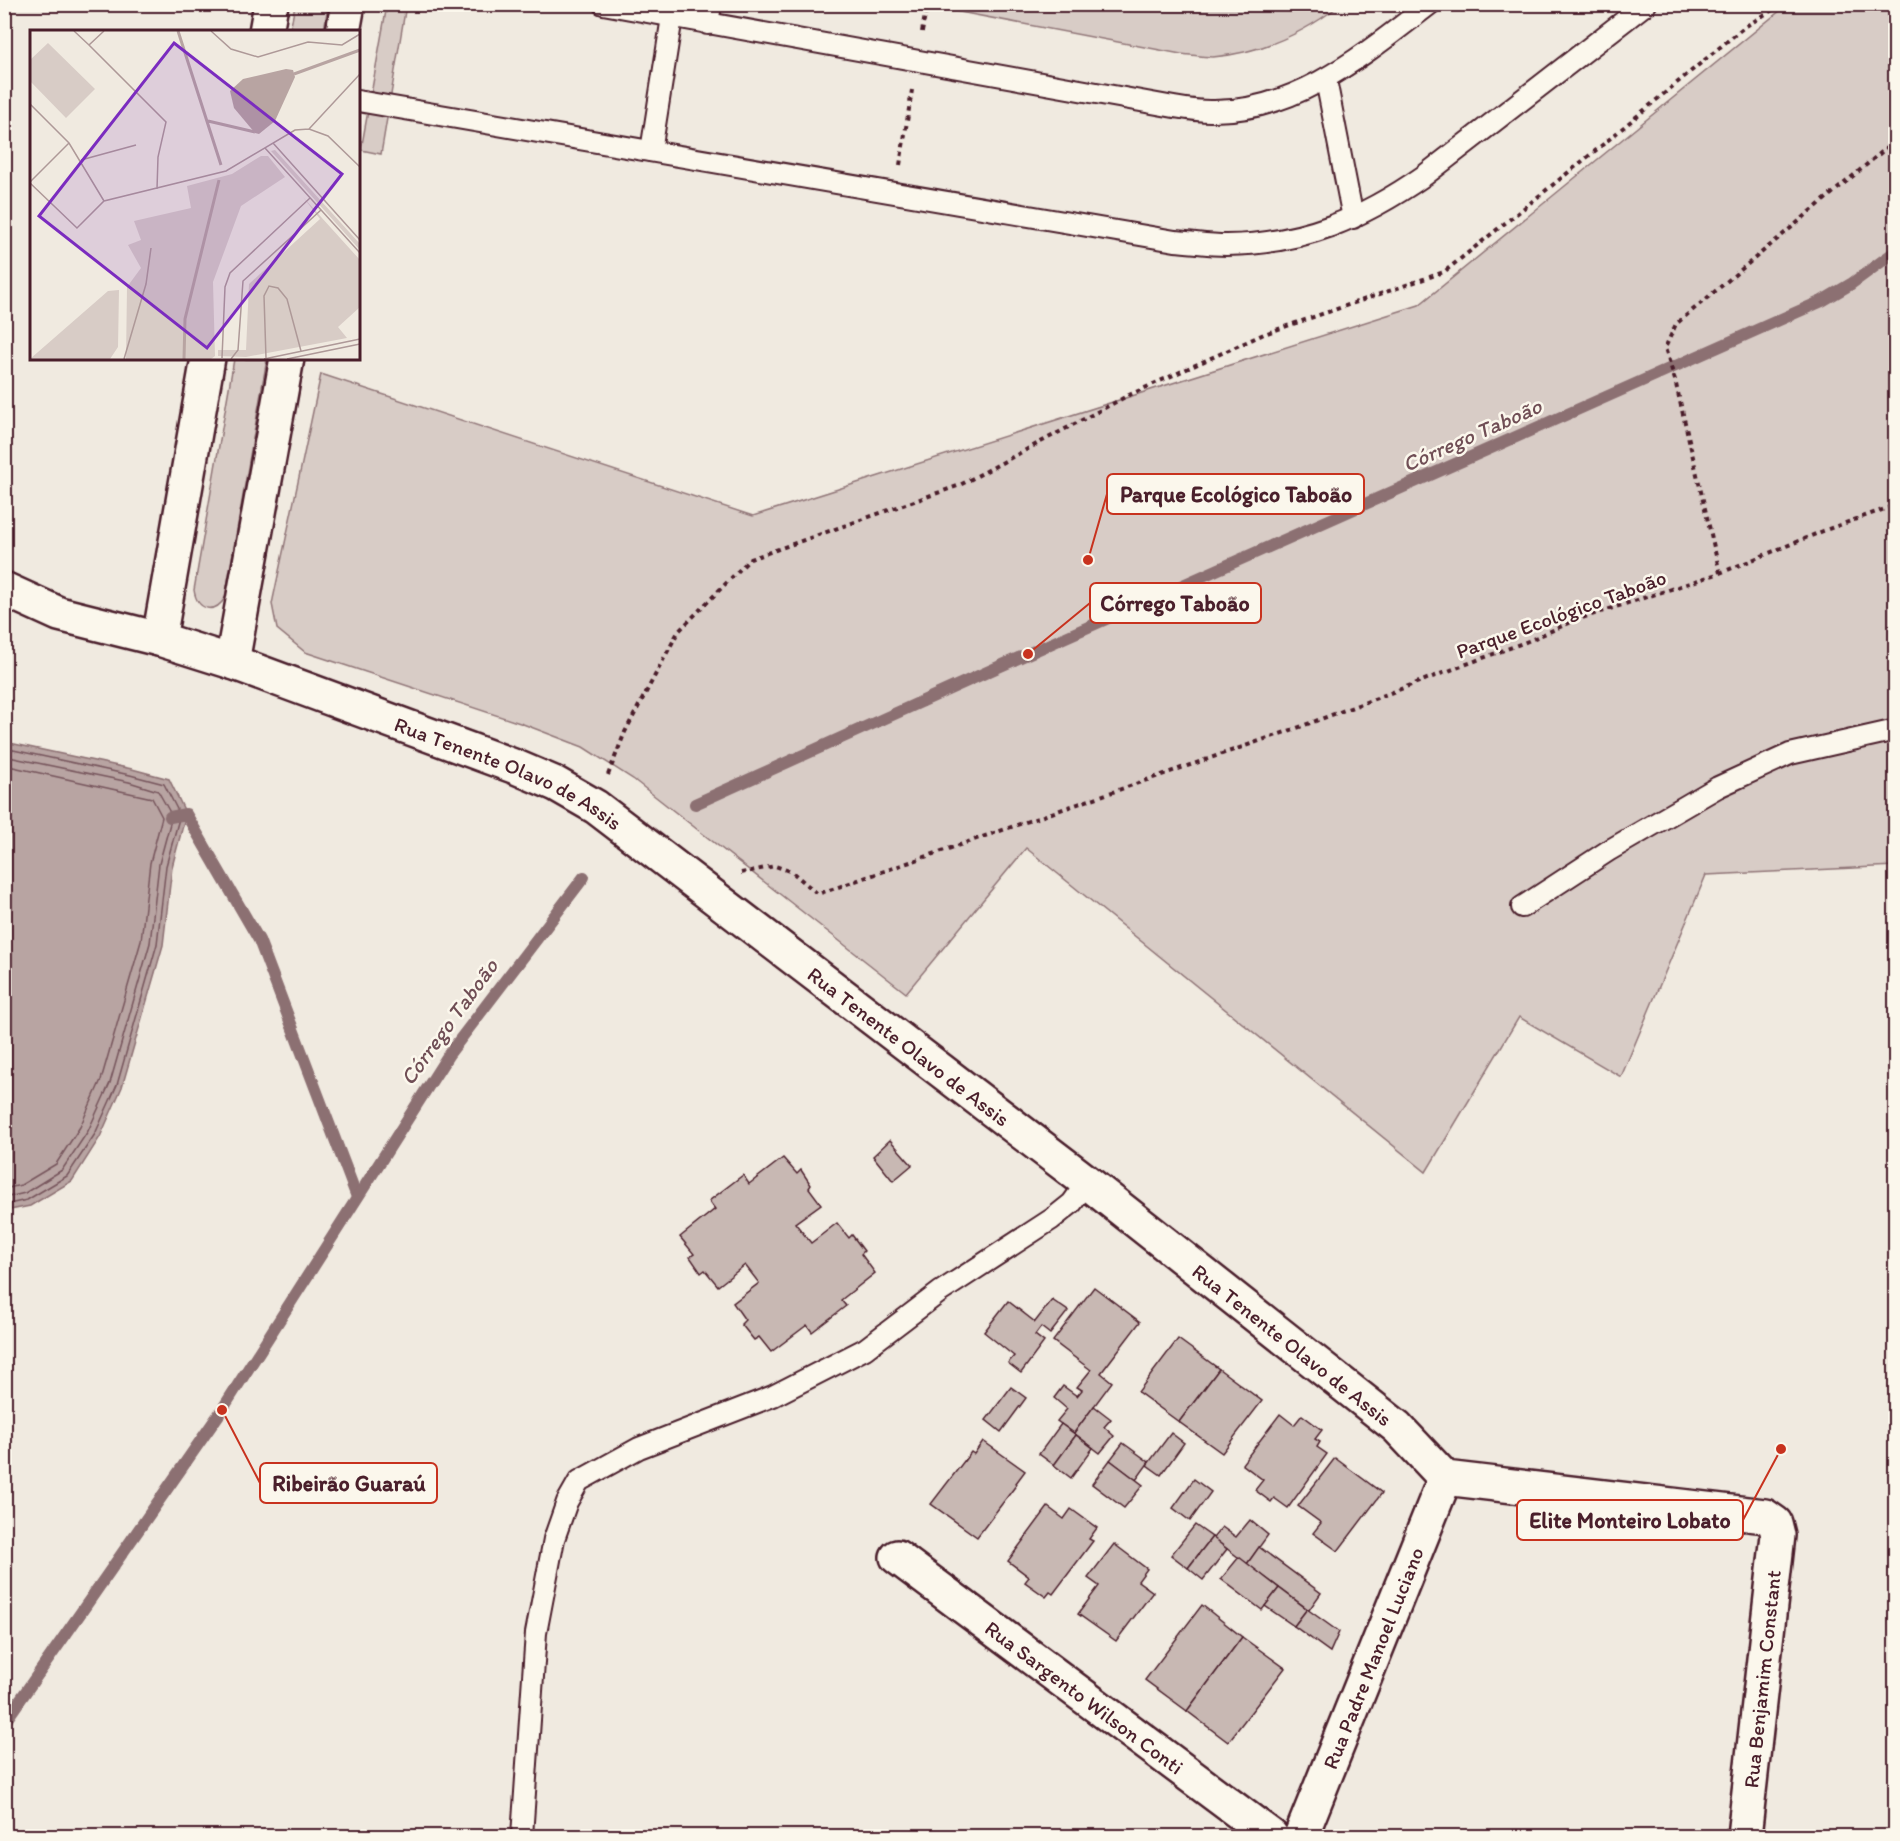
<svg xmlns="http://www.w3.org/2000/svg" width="1900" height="1841" font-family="Itim,sans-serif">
  <rect width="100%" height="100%" fill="#f0eae0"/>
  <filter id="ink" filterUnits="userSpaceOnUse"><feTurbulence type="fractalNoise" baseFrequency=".0167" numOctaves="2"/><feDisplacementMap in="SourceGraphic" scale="12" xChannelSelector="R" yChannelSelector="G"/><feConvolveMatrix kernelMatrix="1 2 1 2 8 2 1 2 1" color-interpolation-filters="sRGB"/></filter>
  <g filter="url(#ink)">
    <!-- green -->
    <g fill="#d8ccc6" stroke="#917678" stroke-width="1.5">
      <path d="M295,5h33l-4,26h-34z"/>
      <path d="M387,5h19l-25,149 -20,-4z"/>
      <path d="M923,5h417c-36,28 -80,48 -127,52 -10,0 -22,-2 -32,-3z"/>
      <path d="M1787,5h108v861l-189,9 -85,202 -102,-60 -93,155 -400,-324 -120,145 -273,-214 -50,-32 -60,-23 -218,-72 -28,-23 -5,-25 49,-230 432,142 666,-211z"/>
      <path d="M234,359h33l-42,239c-11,17 -28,12 -31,-8z"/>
    </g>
    <!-- water -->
    <path fill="#b8a4a2" stroke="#8c6f72" stroke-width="1.5" d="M5,742l127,27 37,10 17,35 -14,53 -9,78 -41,142 -22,50 -28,44 -42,25 -25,5z"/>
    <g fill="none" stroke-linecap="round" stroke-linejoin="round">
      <!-- shore -->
      <g stroke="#76545b" stroke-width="1.5">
        <path d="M4,748l126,27 34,9 16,31 -14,51 -9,78 -40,141 -22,49 -28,42 -40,24 -23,5"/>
        <path d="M4,756l125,26 29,9 14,25 -13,48 -9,79 -40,140 -22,48 -26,39 -37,23 -21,5"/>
        <path d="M4,765l148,33 10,19 -12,46 -9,78 -40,139 -21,47 -24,37 -35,21 -17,4"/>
      </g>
      <!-- stream -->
      <g stroke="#8c6f72" stroke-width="12">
        <path d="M695,804l301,-136 826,-367 29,-17 45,-33"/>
        <path d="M170,817l16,-3 73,126 98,257"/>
        <path d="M4,1723l218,-313 227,-356 135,-177"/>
      </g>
    </g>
    <!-- building -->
    <g fill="#c8b8b3" stroke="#4a1f2b" stroke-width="1.5">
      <path d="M890,1140l22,25 -19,16 -20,-25z"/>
      <path d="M783,1158l14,16 4,-4 10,15 -2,3 12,16 -26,19 16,20 26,-20 12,15 3,-3 12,16 -3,3 14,19 -34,27 5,6 -34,26 -5,-7 -36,27 -12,-15 -5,3 -13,-16 4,-4 -12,-17 26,-20 -14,-18 -27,21 -13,-16 -4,3 -11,-16 4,-3 -14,-17 35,-28 -6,-8 34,-26 6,9z"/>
      <path d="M1094,1287l46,35 -39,51 11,9 -38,51 -17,-12 10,-12 -13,-11 9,-12 14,10 5,-6 -5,-3 14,-17 -38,-29z"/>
      <path d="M1052,1300l16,11 -18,23 -9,-7 -6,8 9,7 -23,31 -13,-10 6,-7 -30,-24 24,-31 27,21z"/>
      <path d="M1178,1339l41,30 -40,53 -41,-30z"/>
      <path d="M1219,1369l43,32 -40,52 -43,-31z"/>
      <path d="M1011,1387l15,11 -25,34 -15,-12z"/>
      <path d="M1094,1406l17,13 -7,8 10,9 -14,17 -26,-20z"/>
      <path d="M1280,1414l14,11 8,-10 20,15 -7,9 5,3 -3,5 10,7 -39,54 -14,-10 -3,4 -16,-12 8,-10 -21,-16z"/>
      <path d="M1061,1424l15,11 -22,30 -15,-11z"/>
      <path d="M1171,1433l13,10 -23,32 -14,-10z"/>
      <path d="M1076,1435l17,13 -22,30 -17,-13z"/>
      <path d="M983,1441l42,30 -9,12 1,1 -40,53 -46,-33 40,-52 3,2z"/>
      <path d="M1123,1443l26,19 -13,18 -26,-20z"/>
      <path d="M1335,1458l47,35 -44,58 -25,-18 8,-10 -23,-17z"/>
      <path d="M1110,1460l33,25 -19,23 -32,-24z"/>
      <path d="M1194,1479l17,13 -21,29 -17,-13z"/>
      <path d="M1048,1507l16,12 7,-10 26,19 -8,11 4,2 -40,53 -3,-2 -4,5 -21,-15 4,-5 -21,-16z"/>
      <path d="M1250,1520l18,15 -21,29 -34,-26 9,-11 14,10z"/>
      <path d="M1195,1525l17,12 -24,31 -17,-13z"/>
      <path d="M1212,1537l15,12 -24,31 -15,-12z"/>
      <path d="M1114,1544l33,25 -9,12 15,11 -37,49 -38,-27 21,-28 -11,-8z"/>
      <path d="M1259,1547l62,46 -12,17 -62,-46z"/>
      <path d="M1239,1557l40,31 -17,22 -41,-31z"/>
      <path d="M1279,1588l28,21 -13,17 -29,-20z"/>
      <path d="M1202,1605l40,32 -55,74 -42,-31z"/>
      <path d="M1307,1609l32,23 -9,20 -36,-26z"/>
      <path d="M1242,1637l43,31 -57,74 -41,-31z"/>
    </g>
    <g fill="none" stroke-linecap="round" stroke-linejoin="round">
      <defs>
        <g id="lane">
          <path d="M603,4l571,103c12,2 24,4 36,4 86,2 156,-58 220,-107"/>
          <path d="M708,24l3,-20"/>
          <path d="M1326,80l27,138"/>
          <path d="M358,101l817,140c17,1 34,4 51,4 77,-1 136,-26 199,-70l221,-171"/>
          <path d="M651,151l21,-134"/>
          <path d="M1522,907l86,-56 110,-64 72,-33 106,-24"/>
          <path d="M522,1836l14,-203 18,-94 13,-37 12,-21 60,-33 134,-52 92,-47 75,-57 112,-73 20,-16 15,-21"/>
        </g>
        <g id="street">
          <path d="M4,589l55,25 100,25"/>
          <path id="s1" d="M897,1557l374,279"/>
        </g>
        <g id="secondary">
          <path d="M266,32l5,-28"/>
          <path d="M343,32l5,-28"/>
          <path id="s2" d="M208,358l-49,281 73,23 284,105 40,17 40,23 491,375 310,245 48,51 320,38 10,7 3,12 -34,301"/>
          <path d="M232,662l55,-304"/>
          <path id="s3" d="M1301,1836l144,-358"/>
        </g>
      </defs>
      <!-- lane casing -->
      <use href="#lane" stroke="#4a1f2b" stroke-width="24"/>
      <!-- street casing -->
      <use href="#street" stroke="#4a1f2b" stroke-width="38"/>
      <!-- secondary casing -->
      <use href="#secondary" stroke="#4a1f2b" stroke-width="38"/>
      <!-- path -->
      <g stroke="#4a1f2b" stroke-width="4" stroke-dasharray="4.5 4.5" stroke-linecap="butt">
        <path d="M922,32l5,-28"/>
        <path d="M900,165l12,-75"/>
        <path d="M1720,573l-45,-193 -10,-32 11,-24 220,-184"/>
        <path d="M608,775l17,-43 53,-100 72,-73 210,-74 167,-89 137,-62 180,-62 151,-121 148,-123 39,-24"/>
        <path d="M741,873l34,-7 17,6 26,22 479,-166 231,-87 48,-21 144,-47 103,-42 73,-26"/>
      </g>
      <!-- lane -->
      <use href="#lane" stroke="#fbf7ec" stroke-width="20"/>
      <!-- street -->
      <use href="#street" stroke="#fbf7ec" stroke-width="33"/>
      <!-- secondary -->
      <use href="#secondary" stroke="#fbf7ec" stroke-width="33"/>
    </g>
  </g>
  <g text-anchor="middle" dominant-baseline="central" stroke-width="5" stroke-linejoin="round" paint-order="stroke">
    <!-- street labels -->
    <g font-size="21" fill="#4a1f2b" stroke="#fbf7ec">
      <text transform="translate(1561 614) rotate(-20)">Parque Ecológico Taboão</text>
      <text stroke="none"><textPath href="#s2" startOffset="660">Rua Tenente Olavo de Assis</textPath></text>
      <text stroke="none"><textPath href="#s2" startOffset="1148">Rua Tenente Olavo de Assis</textPath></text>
      <text stroke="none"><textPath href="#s2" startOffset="1634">Rua Tenente Olavo de Assis</textPath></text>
      <text stroke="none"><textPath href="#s3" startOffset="192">Rua Padre Manoel Luciano</textPath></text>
      <text transform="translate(1762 1679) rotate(-84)">Rua Benjamim Constant</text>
      <text stroke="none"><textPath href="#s1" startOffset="234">Rua Sargento Wilson Conti</textPath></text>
    </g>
    <!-- water labels -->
    <g font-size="22" font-style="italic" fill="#704e55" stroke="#fbf7ec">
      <text transform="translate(1472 435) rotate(-24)">Córrego Taboão</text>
      <text transform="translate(449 1022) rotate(-54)">Córrego Taboão</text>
    </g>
  </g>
  <!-- overview -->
  <g transform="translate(30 30)">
    <rect width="330" height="330" fill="#f0eae0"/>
    <path d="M18,13l47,46 -29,29 -36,-37v-21zM245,120l85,94v6l-89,-99zM231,126h7l17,21 -44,29 -28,76 2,74 -4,3h-85l1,-72 14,-19 -13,-23 13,-5 -7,-19 57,-13 -4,-22 45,-12zM273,167l57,63v47l-22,20 9,11 -101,19 -28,-1v-6h28l3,-66 71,-65zM89,260l-1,57 -8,12h-80l78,-68z" fill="#d8ccc6"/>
    <path d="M256,39l7,1 2,7 -20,44 -16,13 -4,-1 -21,-25 -4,-17 13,-12z" fill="#b8a4a2"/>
    <path fill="none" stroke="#b8a4a2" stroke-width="3" d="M148,1l43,134M264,44l66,-24M178,91l47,11M154,329l1,-40 34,-139"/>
    <path fill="none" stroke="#ae9998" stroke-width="1.5" d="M44,1l15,14M74,1l-15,14 77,77 -8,35 -1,32M181,1l20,18 27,8 50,-15 34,3 18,-11M0,74l39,39 35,58M279,99l51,-55M243,113l87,97M235,118l95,105M51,130l55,-15M0,152l39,-39M0,153l47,45 27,-27 122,-30 69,-41 14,-1 19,7 32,31M192,328l3,-71 5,-14 80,-75M236,328l-2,-62 5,-10 9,2 9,11 14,52M94,329l22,-75 5,-36M201,329l7,-9 5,-69 78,-71M234,329l96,-20M257,329l73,-15"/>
    <path fill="#7b2cbf" fill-opacity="0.15" stroke="#7b2cbf" stroke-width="3" d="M144,13l168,131 -135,174 -168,-132z"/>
    <rect width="330" height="330" fill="none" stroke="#4a1f2b" stroke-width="3"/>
  </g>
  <!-- callouts -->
  <path fill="none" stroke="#c8321e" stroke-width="2" d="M1088 560L1107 494M1028 654L1090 603M222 1410L260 1483M1781 1449L1743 1520"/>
  <g fill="#c8321e" stroke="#fbf7ec" stroke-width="2">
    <circle cx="1088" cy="560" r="6"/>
    <circle cx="1028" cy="654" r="6"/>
    <circle cx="222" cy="1410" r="6"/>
    <circle cx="1781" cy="1449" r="6"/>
  </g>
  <g fill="#fbf7ec" stroke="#c8321e" stroke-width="2">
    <rect x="1107" y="474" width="257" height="40" rx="6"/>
    <rect x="1090" y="583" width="171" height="40" rx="6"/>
    <rect x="260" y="1463" width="177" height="40" rx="6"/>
    <rect x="1517" y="1500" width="226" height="40" rx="6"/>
  </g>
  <g font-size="22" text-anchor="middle" font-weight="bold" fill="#4a1f2b">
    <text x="1236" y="502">Parque Ecológico Taboão</text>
    <text x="1175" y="611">Córrego Taboão</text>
    <text x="349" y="1491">Ribeirão Guaraú</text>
    <text x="1630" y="1528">Elite Monteiro Lobato</text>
  </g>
  <!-- margin -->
  <rect width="1900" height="1841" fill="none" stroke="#fbf7ec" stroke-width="24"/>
  <rect x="12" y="12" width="1876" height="1817" fill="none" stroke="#4a1f2b" stroke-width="2" filter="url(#ink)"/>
</svg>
